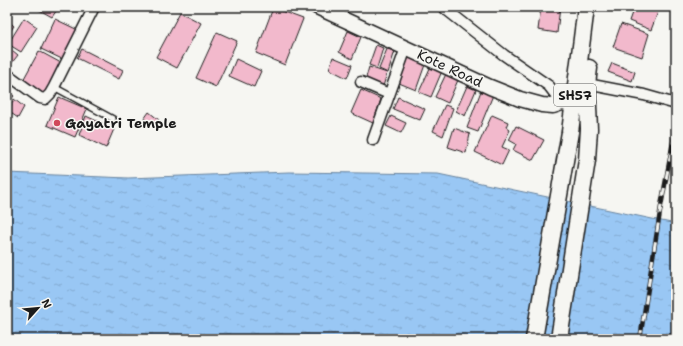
<svg xmlns="http://www.w3.org/2000/svg" width="683" height="346" font-family="'Shantell Sans',sans-serif">
  <defs>
    <pattern id="water-ripples" width="26" height="14" patternUnits="userSpaceOnUse"><rect width="26" height="14" fill="#99c7f4"/><path d="M2 4q2-2 4 0t4 0M15 11q2-2 4 0t4 0" fill="none" stroke="#83aad1"/></pattern>
  </defs>
  <rect width="100%" height="100%" fill="#f6f6f2"/>
  <filter id="ink" filterUnits="userSpaceOnUse"><feTurbulence type="fractalNoise" baseFrequency=".025" numOctaves="2"/><feDisplacementMap in="SourceGraphic" scale="8" xChannelSelector="R" yChannelSelector="G"/><feConvolveMatrix kernelMatrix="1 2 1 2 8 2 1 2 1" color-interpolation-filters="sRGB"/></filter>
  <g filter="url(#ink)">
    <!-- water -->
    <path fill="url(#water-ripples)" stroke="#67839e" d="M289,172l149,2 238,50v115h-669v-166l121,5z"/>
    <!-- building -->
    <g fill="#f2b9cc" stroke="#1c1c1c">
      <path d="M34,7h25l-7,10z"/>
      <path d="M541,7h19l-3,26 -19,-3z"/>
      <path d="M634,7h11l13,5 -7,18 -22,-9z"/>
      <path d="M273,8l30,11 -18,46 -29,-12z"/>
      <path d="M180,12l21,11 -24,45 -21,-11z"/>
      <path d="M24,18l13,9 -16,25 -13,-8z"/>
      <path d="M55,19l23,11 -14,30 -23,-11z"/>
      <path d="M7,20l7,6 -7,9z"/>
      <path d="M621,24l28,10 -7,23 -29,-10z"/>
      <path d="M348,31l13,6 -9,22 -13,-7z"/>
      <path d="M217,32l20,9 -21,46 -20,-9z"/>
      <path d="M376,45l7,3 -6,20 -8,-3z"/>
      <path d="M7,46l11,9 -11,14z"/>
      <path d="M82,49l41,21 -4,9 -42,-21z"/>
      <path d="M387,49l8,2 -7,22 -9,-4z"/>
      <path d="M39,51l22,12 -17,31 -22,-12z"/>
      <path d="M410,53l17,6 -11,31 -17,-7z"/>
      <path d="M333,57l19,8 -5,13 -18,-9z"/>
      <path d="M236,59l25,12 -7,16 -25,-11z"/>
      <path d="M612,63l23,9 -3,9 -24,-9z"/>
      <path d="M431,66l11,5 -11,26 -12,-5z"/>
      <path d="M369,67l18,6 -5,17 -17,-9z"/>
      <path d="M446,74l12,6 -10,23 -13,-6z"/>
      <path d="M467,86l9,4 -11,26 -9,-5z"/>
      <path d="M361,90l20,9 -8,24 -22,-10z"/>
      <path d="M481,91l12,4 -15,37 -11,-4z"/>
      <path d="M9,92l5,4 -7,8v-10z"/>
      <path d="M59,97l28,12 -12,28 -28,-12z"/>
      <path d="M398,97l27,12 -5,11 -27,-11z"/>
      <path d="M14,99l10,8 -6,11 -10,-7z"/>
      <path d="M445,105l8,3 -10,28 -10,-5z"/>
      <path d="M149,112l10,8 -7,7 -8,-8z"/>
      <path d="M492,115l16,7 -2,5 4,3 -8,17 7,3 -7,15 -27,-13z"/>
      <path d="M86,116l28,13 -8,19 -27,-13z"/>
      <path d="M391,116l15,7 -5,10 -15,-7z"/>
      <path d="M516,126l28,14 -11,20 -20,-10 3,-6 -7,-4z"/>
      <path d="M454,128l16,6 -4,19 -18,-6z"/>
    </g>
    <g fill="none" stroke-linecap="round" stroke-linejoin="round">
      <defs>
        <path id="lane" d="M54,87l59,32"/>
        <g id="street">
          <path d="M443,7l61,48 45,31 13,17"/>
          <path d="M7,74l33,24 5,1 5,-5 4,-7 40,-80"/>
          <path d="M361,82l28,12"/>
          <path d="M587,84l57,11 32,9"/>
          <path d="M373,140l33,-92"/>
        </g>
        <path id="secondary" d="M317,7l173,80 30,12 22,6 11,1 9,-3 23,5"/>
        <g id="primary">
          <path d="M534,339l36,-207 16,-125"/>
          <path d="M559,339l28,-179 2,-31 -2,-45 2,-16"/>
        </g>
      </defs>
      <!-- lane casing -->
      <use href="#lane" stroke="#1c1c1c" stroke-width="8"/>
      <!-- street casing -->
      <use href="#street" stroke="#1c1c1c" stroke-width="13"/>
      <!-- secondary casing -->
      <use href="#secondary" stroke="#1c1c1c" stroke-width="17"/>
      <!-- primary casing -->
      <use href="#primary" stroke="#1c1c1c" stroke-width="19"/>
      <!-- lane -->
      <use href="#lane" stroke="#f6f6f2" stroke-width="5"/>
      <!-- street -->
      <use href="#street" stroke="#f6f6f2" stroke-width="10"/>
      <!-- secondary -->
      <use href="#secondary" stroke="#f6f6f2" stroke-width="14"/>
      <!-- primary -->
      <use href="#primary" stroke="#f6f6f2" stroke-width="16"/>
      <defs>
        <path id="rail" d="M640,339l21,-133 15,-80"/>
      </defs>
      <!-- rail casing -->
      <use href="#rail" stroke="#1c1c1c" stroke-width="4.5"/>
      <!-- rail -->
      <use href="#rail" stroke="#f6f6f2" stroke-width="3" stroke-dasharray="9" stroke-linecap="butt"/>
    </g>
  </g>
  <!-- markers -->
  <circle fill="#d1495b" stroke="#f6f6f2" stroke-width="1.5" cx="57" cy="123" r="4"/>
  <g text-anchor="middle" dominant-baseline="central" stroke-width="3" stroke-linejoin="round" paint-order="stroke">
    <!-- shield labels -->
    <rect fill="#f6f6f2" stroke="#5d5d5c" stroke-width="1" x="554" y="84" width="42" height="22" rx="3"/>
    <g font-size="13" font-weight="bold" fill="#1c1c1c">
      <text x="575" y="95">SH57</text>
    </g>
    <!-- street labels -->
    <g font-size="14" fill="#1c1c1c" stroke="#f6f6f2">
      <text transform="translate(450 68) rotate(25)">Kote Road</text>
    </g>
    <!-- poi labels -->
    <g font-size="14" font-weight="bold" fill="#1c1c1c" stroke="#f6f6f2" text-anchor="start">
      <text x="65" y="123">Gayatri Temple</text>
    </g>
  </g>
  <!-- margin -->
  <rect width="683" height="346" fill="none" stroke="#f6f6f2" stroke-width="24"/>
  <rect x="12" y="12" width="659" height="322" fill="none" stroke="#1c1c1c" stroke-width="1.5" filter="url(#ink)"/>
  <!-- north arrow -->
  <g transform="translate(38 308) rotate(63)" stroke="#f6f6f2" stroke-width="3" paint-order="stroke">
  <path d="M0-3L7 15L0 10L-7 15Z" fill="#1c1c1c"/>
  <text y="-6" font-size="11" font-weight="bold" text-anchor="middle" fill="#1c1c1c">N</text>
  </g>
</svg>
